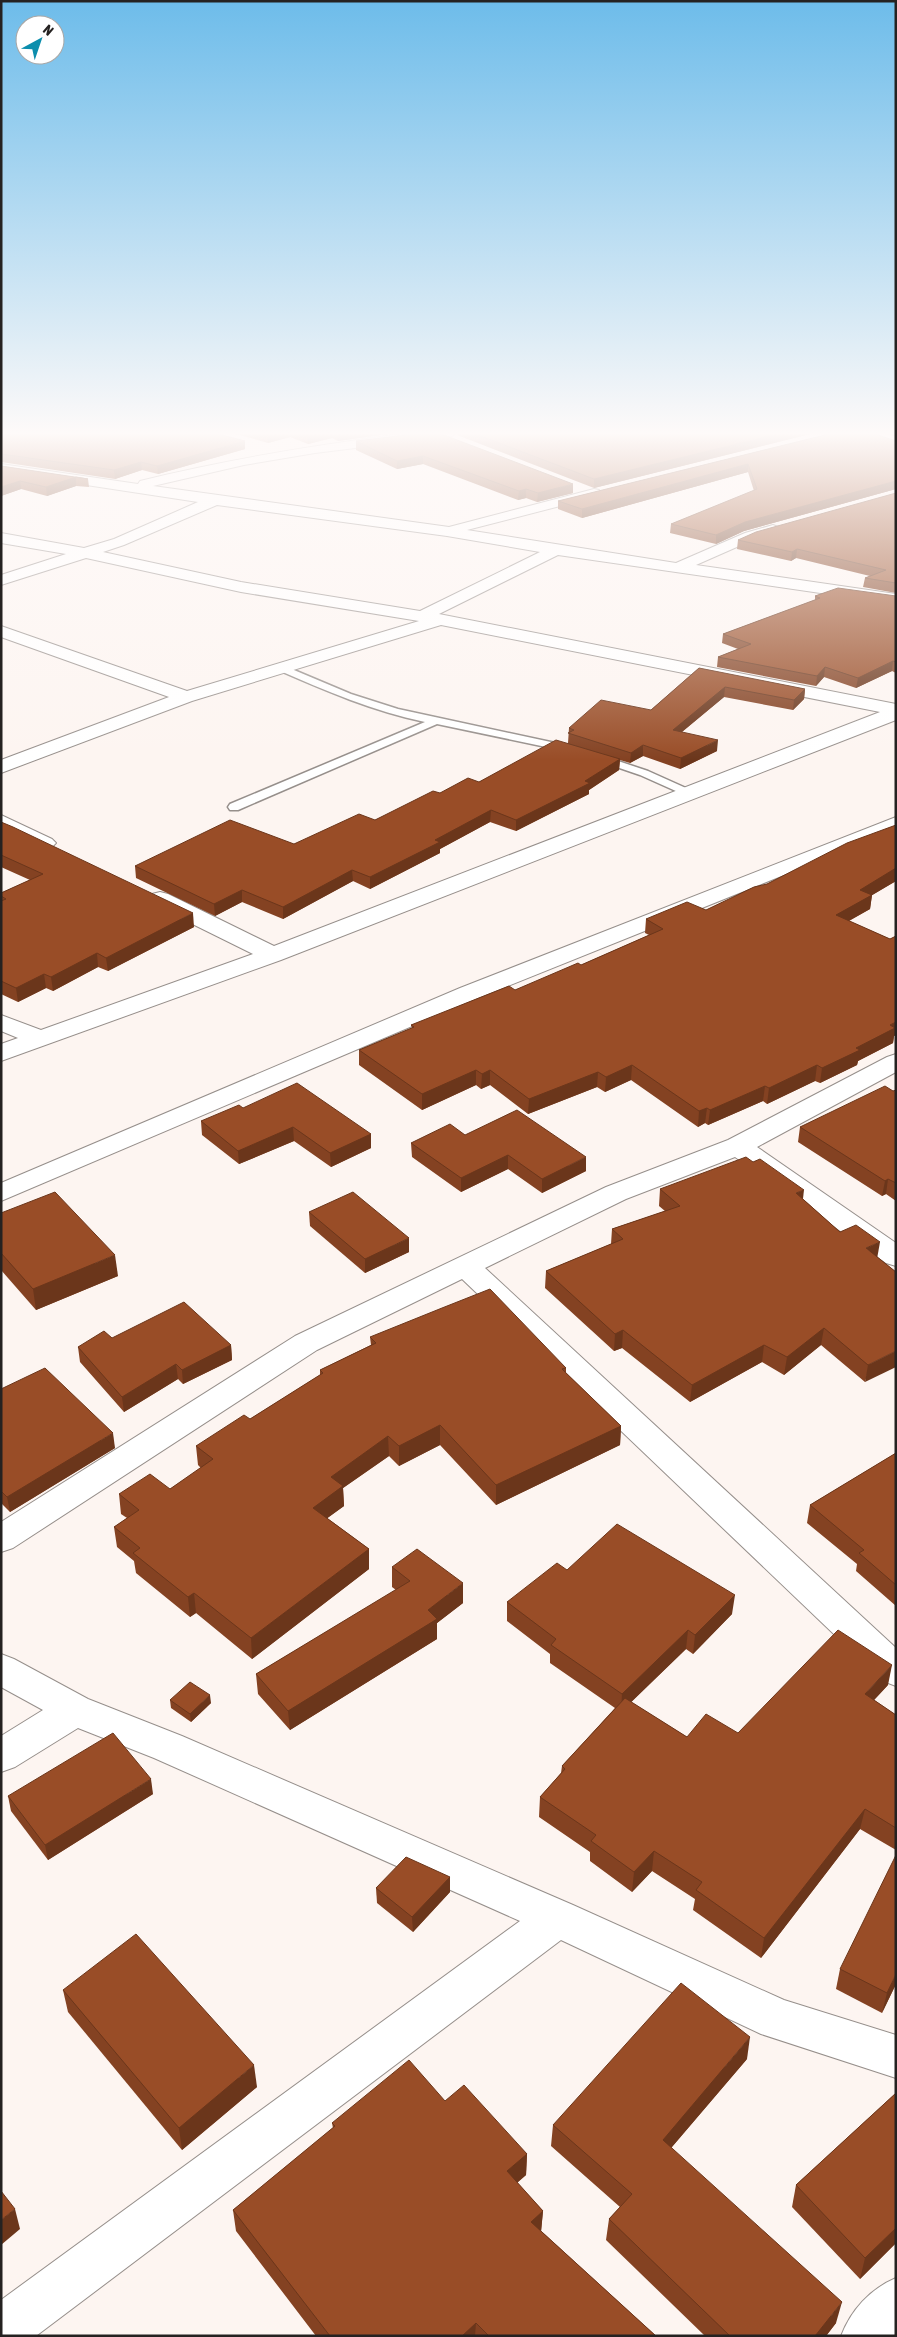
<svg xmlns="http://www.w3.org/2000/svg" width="897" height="2337" font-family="'Asap Condensed',sans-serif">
  <rect width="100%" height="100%" fill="#fdf5f1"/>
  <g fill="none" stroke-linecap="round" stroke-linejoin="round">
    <defs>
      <g id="lane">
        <path d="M282,665l69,29 47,15 176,38 2,2 -6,3 -133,-28 -199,86h-8l-2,-3 2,-3 195,-82c-52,-11 -99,-31 -147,-52v-4z"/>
        <path d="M600,755l48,16 49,22 -6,4 -4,-1 -47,-21 -44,-15 -2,-2z"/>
      </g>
      <g id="street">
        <path d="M417,432h41l-6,4 -137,17 -71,12 -91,21 296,41 145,-38 5,1 2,3 -2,3 -132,34 209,33 69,-30 28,-8 5,2 3,3 -3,3 -23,6 -59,26 200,29v10l-338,-49 -119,59 457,90v16l-615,240 -280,101v-17l17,-6 -17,-7v-16l40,15 212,-76 -101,-50 -3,-5 3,-5 8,-2 8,2 106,52 606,-234 -439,-87 -249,76 -191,72v-13l168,-63 -168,-60v-11l186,65 232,-70 -178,-29 -155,-34 -85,27v-10l65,-21 -65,-11v-10l83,15 30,-9 84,-37 -197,-30v-8l137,20 2,-3c92,-23 183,-37 277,-49zM217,505l230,31 93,16 -120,59 -179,-29 -138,-30 21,-7z"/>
        <path d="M1,815l51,24 4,4 -4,4c-17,5 -36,-10 -51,-18z"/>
        <path d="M896,817v13l-418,168 -477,203v-18l459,-195z"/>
        <path d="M896,1054v18l-139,75 139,96v23l-10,-3 -151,-106 -109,42 -141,69 411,380v38l-13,-5 -421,-402 -145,71 -304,198 -12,4v-30l294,-186 311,-149 122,-47 159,-83z"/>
        <path d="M1,1654l13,5 74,40 94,37 391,169 211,95 112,35v43l-135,-44 -200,-94 -525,396h-35v-36l519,-379 -366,-163 -76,-30 -63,39 -14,5v-36l42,-26 -42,-23z"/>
        <path d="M896,2278v58h-55c10,-26 29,-47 55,-58z"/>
      </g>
    </defs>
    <!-- lane casing -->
    <use href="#lane" stroke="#968f8b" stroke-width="3"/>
    <!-- street casing -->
    <use href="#street" stroke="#968f8b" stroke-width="2"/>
    <!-- lane -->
    <use href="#lane" fill="#fff" fill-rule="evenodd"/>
    <!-- street -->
    <use href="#street" fill="#fff" fill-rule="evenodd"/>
  </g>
  <!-- wall -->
  <g fill="#844222">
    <path d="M1,432l244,17 -87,25 -16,-4 -27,9 -114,-17z"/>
    <path d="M229,432h172l-63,9 -6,-3 -24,6 -18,-7 -22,6z"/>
    <path d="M430,432l143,61 -36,9 -11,-4 -8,2 -95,-36 -26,5 -41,-19v-9z"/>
    <path d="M457,432h361l-224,56 -137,-53z"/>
    <path d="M837,432l59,9v48l-152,42 -28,13 -46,-11 1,-9 83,-33 -6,-19 -166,46 -24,-9v-8z"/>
    <path d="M882,432h14v5z"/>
    <path d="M1,466l87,13 1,8 -13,-1 -29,10 -26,-7 -20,7z"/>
    <path d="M896,493v100l-33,-6 2,-9 5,-2 -74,-18 -5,3 -54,-12 1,-9z"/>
    <path d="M815,596h81v77l-4,-2 -36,17 -32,-11 -8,9 -99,-19 1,-10 20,-8 -16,-6 1,-9 92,-34z"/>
    <path d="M699,668l106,21 -1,10 -11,11 -69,-13 -42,35 35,19 -37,18 -37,-13 -13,7 -10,-3 -1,10 -30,20v4l-73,37 -26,-9 -50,27v4l-70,36 -17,-8 -70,38 -41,-17 -27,14 -79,-38 -1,-12 159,-22 81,-24 65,-27 39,-11 89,-39 1,-15 82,-18z"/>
    <path d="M1,822l193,105 -86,44 -10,-4 -45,24 -7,-3 -28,14 -17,-8v-101l29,-13 -29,-13z"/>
    <path d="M896,825v56l-24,14 -2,14 -21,12 41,18 6,-3v99l-2,1 -1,7 -35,18 -1,4 -37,18 -5,-2 -48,23 -4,-3 -55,24 -3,-2 -7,4 -67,-47 -26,12 -8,-5 -69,27 -38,-29 -9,4 -5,-4 -54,25 -63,-45v-15l53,-22 -1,-3 104,-35 66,-25 68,-30 -4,-2 1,-14 60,-9 61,-26z"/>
    <path d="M896,1090v111l-10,-7 -4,2 -84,-54 2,-15z"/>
    <path d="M243,1108l128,26v14l-40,19 -37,-26 -55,23 -37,-29 -1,-14z"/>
    <path d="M465,1135l121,36 -44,22 -34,-24 -47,23 -49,-35 -1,-14z"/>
    <path d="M660,1189l143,10 37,33 37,25 19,15 -31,110 -44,-37 -37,30 -22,-13 -72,40 -68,-54 -8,3 -69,-63 1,-17 65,-27 1,-15 53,-18 -6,-5z"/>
    <path d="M309,1212l100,40 -44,21 -55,-47z"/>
    <path d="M1,1213l117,63 -82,34 -35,-40z"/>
    <path d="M370,1337l196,31v5l55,53 -1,19 -124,60 -56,-60 -41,21 -10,-10 -46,32 1,18 -17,12 42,31v20l-117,90 -56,-46 -6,4 -54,-44 -2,-12 -17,-14 -3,-20 13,-9 -6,-4 -2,-20 51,-5 31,-21 -3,-3 -2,-19 54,-27 70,-44v-5l51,-25z"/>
    <path d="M112,1338l119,7 1,15 -49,24 -5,-5 -54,33 -44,-50 -2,-15z"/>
    <path d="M1,1389l114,59 -105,64 -9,-9z"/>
    <path d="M896,1453v153l-40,-35 1,-7 -50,-41 3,-18z"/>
    <path d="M392,1567l71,36 -26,20v16l-147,91 -32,-36 -2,-20 140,-84 -4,-3z"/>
    <path d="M567,1570l165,44 -39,40 -7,-5 -55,53 56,35 51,-4 150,-48 -14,15 22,15v135l-36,-21 -99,129 -68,-48 2,-11 -43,-28 -20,21 -42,-31v-9l-51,-35 1,-20 21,-24 1,-7 53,-58 -65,-45v-9l-43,-33v-19z"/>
    <path d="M170,1700l41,3 -20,19 -20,-14z"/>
    <path d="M153,1794l-105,66 -37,-49 -3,-15z"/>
    <path d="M450,1877v15l-37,40 -36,-29 -1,-15z"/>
    <path d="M840,1969l56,15 -14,29 -46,-24z"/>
    <path d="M63,1990l194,97 -75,63 -114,-138z"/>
    <path d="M747,2059l-76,89 165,175 -10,13h-121l-99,-96 3,-21 11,-12 -69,-61 2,-21z"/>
    <path d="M896,2093v150l-36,36 -68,-72 4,-22z"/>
    <path d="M445,2101l82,53 -1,21 -9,8 26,28 -2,20 115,105h-340l-80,-105 -3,-21 100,-82 -1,-5z"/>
  </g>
  <!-- shaded-wall -->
  <g fill="#6b361b">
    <path d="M276,432h14v5l-22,6v-8z"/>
    <path d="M322,432h10v6l-24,6 -1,-9z"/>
    <path d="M342,432h59l-63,9 -1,-8z"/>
    <path d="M786,432h32l-224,56v-9z"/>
    <path d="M245,441v8l-87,25 -1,-8z"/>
    <path d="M423,456v8l-26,5v-8z"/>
    <path d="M141,462l1,8 -27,9 -1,-9z"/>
    <path d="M748,464v8l-166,46v-9z"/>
    <path d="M76,477v9l-29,10 -1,-9z"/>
    <path d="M20,481l1,8 -20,7v-9z"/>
    <path d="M896,481v8l-152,42 -28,13v-9l29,-13z"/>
    <path d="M573,484v9l-36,9 1,-9z"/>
    <path d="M526,489v9l-8,2 1,-9z"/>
    <path d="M797,549l-1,9 -5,3 1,-9z"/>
    <path d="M893,661l-1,10 -36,17 2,-10z"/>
    <path d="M825,667l-1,10 -8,9 1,-10z"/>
    <path d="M725,687l-1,10 -52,43 1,-10z"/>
    <path d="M805,689l-1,10 -11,11 1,-10z"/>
    <path d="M718,740l-1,11 -37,18 1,-11z"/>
    <path d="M643,745v11l-13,7 1,-10z"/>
    <path d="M620,759l-1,11 -30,20v4l-73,37v-11l69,-39z"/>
    <path d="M491,810l-1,12 -50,27v4l-70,36v-12l65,-37z"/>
    <path d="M896,868v13l-32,19 8,-5 -2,14 -36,20 2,-14 24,-25z"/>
    <path d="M352,870l1,11 -70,38v-12z"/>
    <path d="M242,890v12l-27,14 -1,-12z"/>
    <path d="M193,913l1,14 -86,44 -2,-13z"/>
    <path d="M97,953l1,14 -45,24 -2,-14z"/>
    <path d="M44,974l2,14 -28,14 -2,-14z"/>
    <path d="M896,1022v13l-2,1 -1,7 -35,18 -1,4 -37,18 2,-15 34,-20z"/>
    <path d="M632,1065l-1,15 -26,12 1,-15z"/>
    <path d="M817,1065l-2,16 -48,23 2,-16z"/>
    <path d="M476,1070v15l-54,25v-16z"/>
    <path d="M490,1070v15l-9,4 1,-15z"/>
    <path d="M598,1072l-1,15 -69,27 1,-15z"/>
    <path d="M765,1086l-2,15 -55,24 2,-15z"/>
    <path d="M707,1108l-2,15 -7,4 1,-16z"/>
    <path d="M293,1127l1,14 -55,23 -1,-13z"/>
    <path d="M371,1134v14l-40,19 -1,-14z"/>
    <path d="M508,1155v14l-47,23v-14z"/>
    <path d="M586,1157v14l-44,22v-14z"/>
    <path d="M888,1179l-2,15 -4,2 3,-15z"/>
    <path d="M804,1190l-2,17 -6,-14z"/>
    <path d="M409,1238v14l-44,21v-14z"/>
    <path d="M880,1242l-3,17 -11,-11z"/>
    <path d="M115,1255l3,21 -82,34 -3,-21z"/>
    <path d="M824,1328l-3,17 -37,30 3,-18z"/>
    <path d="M623,1330l-1,18 -8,3 1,-17z"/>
    <path d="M231,1345l1,15 -49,24 -1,-14z"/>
    <path d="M764,1345l-2,17 -72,40 2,-17z"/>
    <path d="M896,1351v16l-31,15 3,-17z"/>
    <path d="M176,1364l2,15 -54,33 -2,-15z"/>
    <path d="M440,1425v20l-41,21v-20z"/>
    <path d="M621,1426l-1,19 -124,60v-20z"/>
    <path d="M113,1433l2,15 -105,64 -3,-15z"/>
    <path d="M388,1436l1,20 -46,32 1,18 -30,22 -1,-20 18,-31z"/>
    <path d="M369,1549v20l-117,90 -1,-21z"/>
    <path d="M463,1583v20l-26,20v16l-147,91 -2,-19 140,-101z"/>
    <path d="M194,1593l2,20 -6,4 -2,-20z"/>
    <path d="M735,1595l-3,19 -39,40 2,-19z"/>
    <path d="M688,1630l-2,19 -65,63 1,-18z"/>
    <path d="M892,1665l-4,20 -27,29 4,-20z"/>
    <path d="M210,1695l1,8 -20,19 -1,-8z"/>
    <path d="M151,1779l2,15 -105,66 -3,-15z"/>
    <path d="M865,1809l-5,20 -99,129 3,-20z"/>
    <path d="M654,1851l-2,20 -20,21 2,-20z"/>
    <path d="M450,1877v15l-37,40 -1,-15z"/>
    <path d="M896,1974v10l-14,29 5,-20z"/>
    <path d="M750,2037l-3,22 -87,102 3,-21z"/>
    <path d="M254,2065l3,22 -75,63 -3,-22z"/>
    <path d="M527,2154l-1,21 -20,17 1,-21z"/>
    <path d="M15,2209l5,20 -19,16v-25z"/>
    <path d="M543,2211l-2,21 -10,-10z"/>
    <path d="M896,2228v15l-36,36 5,-21z"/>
    <path d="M842,2302l-6,21 -10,13h-11z"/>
    <path d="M476,2323l-1,13h-13z"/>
  </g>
  <!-- building -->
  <g fill="#994d27" stroke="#6b361b">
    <path d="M1,432h210l34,9 -88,25 -16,-4 -27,8 -113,-16z"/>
    <path d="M259,432h17l-8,3z"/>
    <path d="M299,432h23l-15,3z"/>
    <path d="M430,432h6l137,52 -35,9 -12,-4 -7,2 -96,-35 -26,5 -41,-20z"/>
    <path d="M470,432h316l-192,47z"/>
    <path d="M837,432h32l27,9v40l-151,41 -29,13 -45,-11 86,-35 -9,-25 -166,45 -24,-8z"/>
    <path d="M1,466l87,13 -12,-2 -30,10 -26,-6 -19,6z"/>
    <path d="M896,493v90l-31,-5 21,-8 -89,-21 -5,3 -54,-12 18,-8z"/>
    <path d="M838,588l58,8v66l-3,-1 -35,17 -33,-11 -8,9 -99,-19 33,-13 -28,-10 97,-36 -5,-2z"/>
    <path d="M699,668l106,21 -11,11 -69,-13 -52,43 45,10 -37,18 -38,-13 -12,8 -63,-20 6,-3 -5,-2 32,-28 50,10z"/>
    <path d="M556,740l64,19 -35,22 5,2 -74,37 -25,-10 -56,30 5,2 -70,35 -18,-7 -69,37 -41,-17 -28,14 -79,-38 95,-46 64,24 65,-30 16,6 58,-29 7,2 28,-15 11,4z"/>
    <path d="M1,822l12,5 180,86 -87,45 -9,-5 -46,24 -7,-3 -28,14 -15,-7v-80l5,-2 -5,-3v-3l42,-19 -42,-19z"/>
    <path d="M896,825v43l-36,22 12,5 -36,20 54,24 6,-3v86l-6,3 5,3 -39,20 4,2 -38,18 -5,-3 -48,23 -4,-2 -55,24 -3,-2 -8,3 -67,-46 -26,12 -8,-5 -69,27 -39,-29 -8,4 -6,-4 -54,24 -63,-44 55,-23 -3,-2 98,-39 6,4 63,-27 3,2 82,-36 -17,-10 41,-17 19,8 48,-23 13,-3 80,-41z"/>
    <path d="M297,1083l74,51 -41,19 -37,-26 -55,24 -37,-30 38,-16 4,3z"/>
    <path d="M885,1086l8,5 3,-1v93l-8,-4 -3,2 -85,-54z"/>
    <path d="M517,1110l69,47 -44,22 -34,-24 -47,23 -50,-35 39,-19 15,11z"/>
    <path d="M746,1157l7,5 7,-3 44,31 -8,3 44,39 16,-7 24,17 -14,6 30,24v79l-28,14 -44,-37 -37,29 -23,-12 -72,40 -69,-55 -8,4 -69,-63 77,-32 -11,-10 68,-23 -20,-17z"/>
    <path d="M55,1192l60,63 -82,34 -32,-36v-40z"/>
    <path d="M353,1192l56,46 -44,21 -56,-47z"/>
    <path d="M490,1289l76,79 -4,1 59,57 -125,59 -56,-60 -41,21 -11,-10 -57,41 12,9 -30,22 56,41 -118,89 -57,-45 -6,4 -55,-44 7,-5 -26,-21 25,-17 -20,-16 31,-20 20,15 43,-30 -17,-13 48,-31 6,4 73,-46 -3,-3 56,-27 -6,-6 72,-29z"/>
    <path d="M184,1302l47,43 -49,25 -6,-6 -54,33 -44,-50 26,-16 8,7z"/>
    <path d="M45,1368l68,65 -106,64 -6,-6v-102z"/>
    <path d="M896,1453v132l-37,-32 5,-3 -54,-45z"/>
    <path d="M617,1524l118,71 -40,40 -7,-5 -66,64 -71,-49 5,-6 -49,-37 50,-39 10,7z"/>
    <path d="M417,1549l46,34 -35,27 9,9 -149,92 -32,-37 154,-93 -18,-14z"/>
    <path d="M838,1630l54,35 -27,29 31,21v113l-31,-19 -101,129 -68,-48 6,-8 -48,-31 -20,21 -43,-31 5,-6 -56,-38 25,-28 -3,-3 63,-68 62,39 19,-23 32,19z"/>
    <path d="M190,1682l20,13 -20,19 -20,-14z"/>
    <path d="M113,1733l38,46 -106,66 -37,-49z"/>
    <path d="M896,1855v119l-9,19 -47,-24z"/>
    <path d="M406,1857l44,20 -38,40 -36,-29z"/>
    <path d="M136,1934l118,131 -75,63 -116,-138z"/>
    <path d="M681,1983l69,54 -87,103 179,162 -27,34h-85l-121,-117 23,-25 -79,-69z"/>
    <path d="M409,2060l36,41 19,-16 63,69 -20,17 36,40 -12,11 125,114h-167l-13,-13 -14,13h-132l-97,-126 102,-84 -3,-3z"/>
    <path d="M896,2093v135l-31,30 -69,-73z"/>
    <path d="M1,2191l14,18 -14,11z"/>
  </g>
  <!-- sky -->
  <linearGradient id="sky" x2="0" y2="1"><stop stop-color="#6dbcea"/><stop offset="0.57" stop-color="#fefaf9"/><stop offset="1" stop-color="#fefaf9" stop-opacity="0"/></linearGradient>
  <rect width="897" height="760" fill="url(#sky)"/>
  <!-- border -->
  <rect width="897" height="2337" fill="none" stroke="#252221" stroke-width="5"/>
  <!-- north arrow -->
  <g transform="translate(40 40) rotate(40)"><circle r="24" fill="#ffffff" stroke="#a8a7a6"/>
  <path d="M0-4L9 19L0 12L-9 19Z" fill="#0c8ead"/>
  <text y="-8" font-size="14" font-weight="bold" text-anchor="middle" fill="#252221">N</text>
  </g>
</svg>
